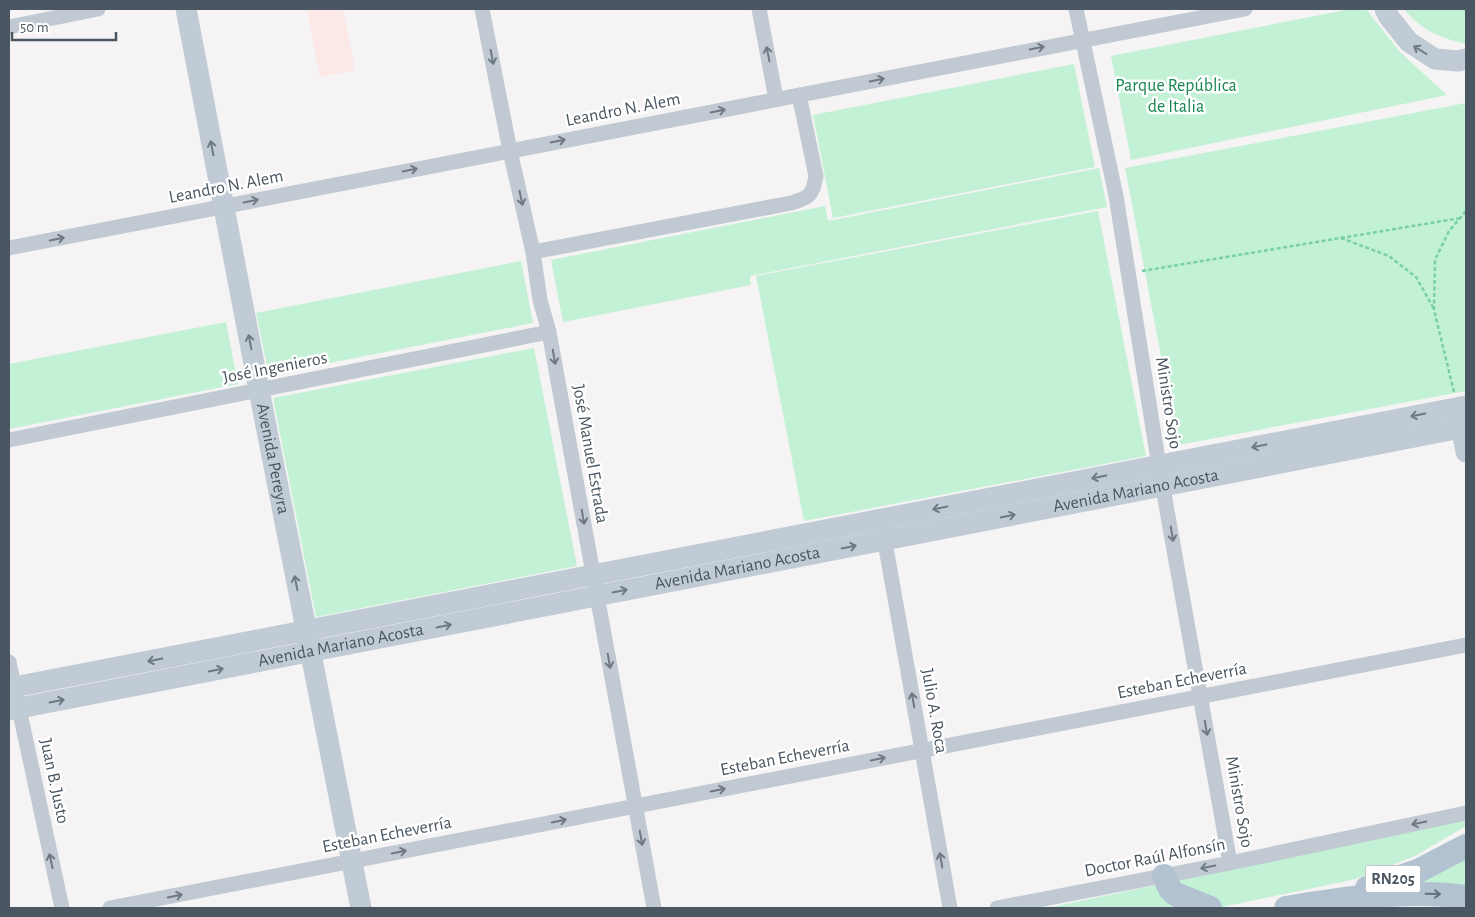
<svg xmlns="http://www.w3.org/2000/svg" width="1475" height="917" font-family="'Alegreya Sans',sans-serif">
  <rect width="100%" height="100%" fill="#f5f3f3"/>
  <!-- medical -->
  <path fill="#fce8e6" d="M307,9h36l12,61 -35,7z"/>
  <!-- green -->
  <g fill="#c3f1d5">
    <path d="M1351,9h15l34,43 47,43 -316,65 -20,-104z"/>
    <path d="M1404,9h62v35c-25,-6 -46,-14 -62,-35z"/>
    <path d="M1074,64l21,103 -262,51 -20,-103z"/>
    <path d="M1466,103v288l-288,54 -53,-277z"/>
    <path d="M1099,168l8,39 -357,69 1,9 -188,37 -12,-62 274,-54 3,15z"/>
    <path d="M1098,211l48,245 -342,65 -48,-245z"/>
    <path d="M521,261l12,62 -264,52 -13,-62z"/>
    <path d="M226,322l12,62 -229,45v-65z"/>
    <path d="M534,348l43,218 -261,51 -43,-219z"/>
    <path d="M1466,819v7l-51,30 -59,23 -139,29 -44,-28z"/>
    <path d="M1466,851v41l-84,-4z"/>
    <path d="M1157,885l35,23h-145z"/>
  </g>
  <g fill="none" stroke-linecap="round" stroke-linejoin="round">
    <!-- path -->
    <g stroke="#7ad0a6" stroke-width="2.5" stroke-dasharray="4 2.5" stroke-linecap="butt">
      <path d="M1341,238l48,18 27,21 18,32"/>
      <path d="M1142,271l319,-53"/>
      <path d="M1454,392l-20,-82 1,-50 14,-29 17,-20"/>
    </g>
    <!-- minor -->
    <g stroke="#c1cad2" stroke-width="15">
      <path d="M482,9l28,142 23,101 7,48 9,32 105,576"/>
      <path d="M759,9l17,90"/>
      <path d="M1076,9l40,187 43,270 71,397"/>
      <path d="M9,27l89,-18"/>
      <path d="M9,248l1236,-239"/>
      <path d="M533,252l258,-49c18,-5 22,-8 25,-27l-17,-81"/>
      <path d="M9,440l540,-108"/>
      <path d="M883,531l67,377"/>
      <path d="M9,662l53,246"/>
      <path d="M110,908l1356,-263"/>
      <path d="M997,908l233,-45 236,-50"/>
    </g>
    <!-- secondary -->
    <g stroke="#c1cbd6" stroke-width="21">
      <path id="s1" d="M186,9l73,381 102,518"/>
      <path d="M1385,9l4,8 20,25 26,17 23,2 8,-2"/>
      <path d="M1459,415l7,37"/>
      <path d="M9,688l1457,-282"/>
      <path id="s2" d="M9,710l1457,-283"/>
    </g>
    <!-- primary -->
    <g stroke="#b3c2d1" stroke-width="24">
      <path d="M1164,876l6,13 5,5 35,14"/>
      <path d="M1367,888l51,-17 48,-25"/>
      <path d="M1286,908c59,-10 121,-19 180,-11"/>
    </g>
  </g>
  <!-- one-way arrows -->
  <defs><path id="oneway-shaft" d="M-6 0H5M1.5-3L5.5 0L1.5 3" fill="none" stroke-width="1.6" stroke-linecap="round" stroke-linejoin="round" transform="scale(1.25)"/></defs>
  <g stroke="#6e7983">
    <use href="#oneway-shaft" transform="translate(1037 48) rotate(-11)"/>
    <use href="#oneway-shaft" transform="translate(768 54) rotate(-101)"/>
    <use href="#oneway-shaft" transform="translate(492 57) rotate(79)"/>
    <use href="#oneway-shaft" transform="translate(877 80) rotate(-11)"/>
    <use href="#oneway-shaft" transform="translate(718 111) rotate(-11)"/>
    <use href="#oneway-shaft" transform="translate(558 141) rotate(-11)"/>
    <use href="#oneway-shaft" transform="translate(410 170) rotate(-11)"/>
    <use href="#oneway-shaft" transform="translate(521 198) rotate(78)"/>
    <use href="#oneway-shaft" transform="translate(251 201) rotate(-11)"/>
    <use href="#oneway-shaft" transform="translate(57 239) rotate(-11)"/>
    <use href="#oneway-shaft" transform="translate(554 357) rotate(80)"/>
    <use href="#oneway-shaft" transform="translate(583 517) rotate(80)"/>
    <use href="#oneway-shaft" transform="translate(1172 534) rotate(80)"/>
    <use href="#oneway-shaft" transform="translate(609 661) rotate(80)"/>
    <use href="#oneway-shaft" transform="translate(913 700) rotate(-100)"/>
    <use href="#oneway-shaft" transform="translate(1206 728) rotate(80)"/>
    <use href="#oneway-shaft" transform="translate(878 759) rotate(-11)"/>
    <use href="#oneway-shaft" transform="translate(718 790) rotate(-11)"/>
    <use href="#oneway-shaft" transform="translate(559 821) rotate(-11)"/>
    <use href="#oneway-shaft" transform="translate(1419 823) rotate(168)"/>
    <use href="#oneway-shaft" transform="translate(641 838) rotate(80)"/>
    <use href="#oneway-shaft" transform="translate(399 852) rotate(-11)"/>
    <use href="#oneway-shaft" transform="translate(941 860) rotate(-100)"/>
    <use href="#oneway-shaft" transform="translate(51 861) rotate(-102)"/>
    <use href="#oneway-shaft" transform="translate(1208 867) rotate(169)"/>
    <use href="#oneway-shaft" transform="translate(175 896) rotate(-11)"/>
  </g>
  <g stroke="#6e7984">
    <use href="#oneway-shaft" transform="translate(1420 50) rotate(-148)"/>
    <use href="#oneway-shaft" transform="translate(212 148) rotate(-101)"/>
    <use href="#oneway-shaft" transform="translate(250 342) rotate(-101)"/>
    <use href="#oneway-shaft" transform="translate(1418 415) rotate(169)"/>
    <use href="#oneway-shaft" transform="translate(1259 446) rotate(169)"/>
    <use href="#oneway-shaft" transform="translate(1099 477) rotate(169)"/>
    <use href="#oneway-shaft" transform="translate(940 508) rotate(169)"/>
    <use href="#oneway-shaft" transform="translate(1008 516) rotate(-11)"/>
    <use href="#oneway-shaft" transform="translate(849 547) rotate(-11)"/>
    <use href="#oneway-shaft" transform="translate(296 583) rotate(-101)"/>
    <use href="#oneway-shaft" transform="translate(620 591) rotate(-11)"/>
    <use href="#oneway-shaft" transform="translate(444 626) rotate(-11)"/>
    <use href="#oneway-shaft" transform="translate(155 660) rotate(169)"/>
    <use href="#oneway-shaft" transform="translate(216 670) rotate(-11)"/>
    <use href="#oneway-shaft" transform="translate(57 701) rotate(-11)"/>
  </g>
  <use stroke="#64717d" href="#oneway-shaft" transform="translate(1433 894) rotate(1)"/>
  <g text-anchor="middle" dominant-baseline="central" stroke-width="5" stroke-linejoin="round" paint-order="stroke">
    <!-- shield labels -->
    <rect fill="#fff" stroke="#808990" stroke-width="1" x="1365.5" y="865.5" width="55" height="27" rx="4"/>
    <g font-size="16" font-weight="bold" fill="#4a5661">
      <text x="1393" y="879">RN205</text>
    </g>
    <!-- park labels -->
    <g font-size="18" fill="#17864f" stroke="#fff">
      <text x="1176" y="86">Parque República<tspan x="1176" dy="21">de Italia</tspan></text>
    </g>
    <!-- street labels -->
    <g font-size="18" fill="#4a5661" stroke="#fff">
      <text transform="translate(623 110) rotate(-11)">Leandro N. Alem</text>
      <text transform="translate(226 187) rotate(-11)">Leandro N. Alem</text>
      <text transform="translate(275 368) rotate(-11)">José Ingenieros</text>
      <text transform="translate(1168 403) rotate(81)">Ministro Sojo</text>
      <text transform="translate(590 454) rotate(80)">José Manuel Estrada</text>
      <text stroke="none"><textPath href="#s1" startOffset="458">Avenida Pereyra</textPath></text>
      <text stroke="none"><textPath href="#s2" startOffset="1148">Avenida Mariano Acosta</textPath></text>
      <text stroke="none"><textPath href="#s2" startOffset="742">Avenida Mariano Acosta</textPath></text>
      <text stroke="none"><textPath href="#s2" startOffset="338">Avenida Mariano Acosta</textPath></text>
      <text transform="translate(1182 681) rotate(-11)">Esteban Echeverría</text>
      <text transform="translate(934 711) rotate(80)">Julio A. Roca</text>
      <text transform="translate(785 758) rotate(-11)">Esteban Echeverría</text>
      <text transform="translate(54 781) rotate(78)">Juan B. Justo</text>
      <text transform="translate(1239 802) rotate(80)">Ministro Sojo</text>
      <text transform="translate(387 835) rotate(-11)">Esteban Echeverría</text>
      <text transform="translate(1155 858) rotate(-11)">Doctor Raúl Alfonsín</text>
    </g>
  </g>
  <!-- border -->
  <rect width="1475" height="917" fill="none" stroke="#4a5661" stroke-width="20"/>
  <!-- scale -->
  <path d="M12 32v8h104v-8" fill="none" stroke="#4a5661" stroke-width="2.5"/>
  <text x="20" y="32" font-size="15" fill="#4a5661" stroke="#ffffff" stroke-width="4" paint-order="stroke">50 m</text>
</svg>
